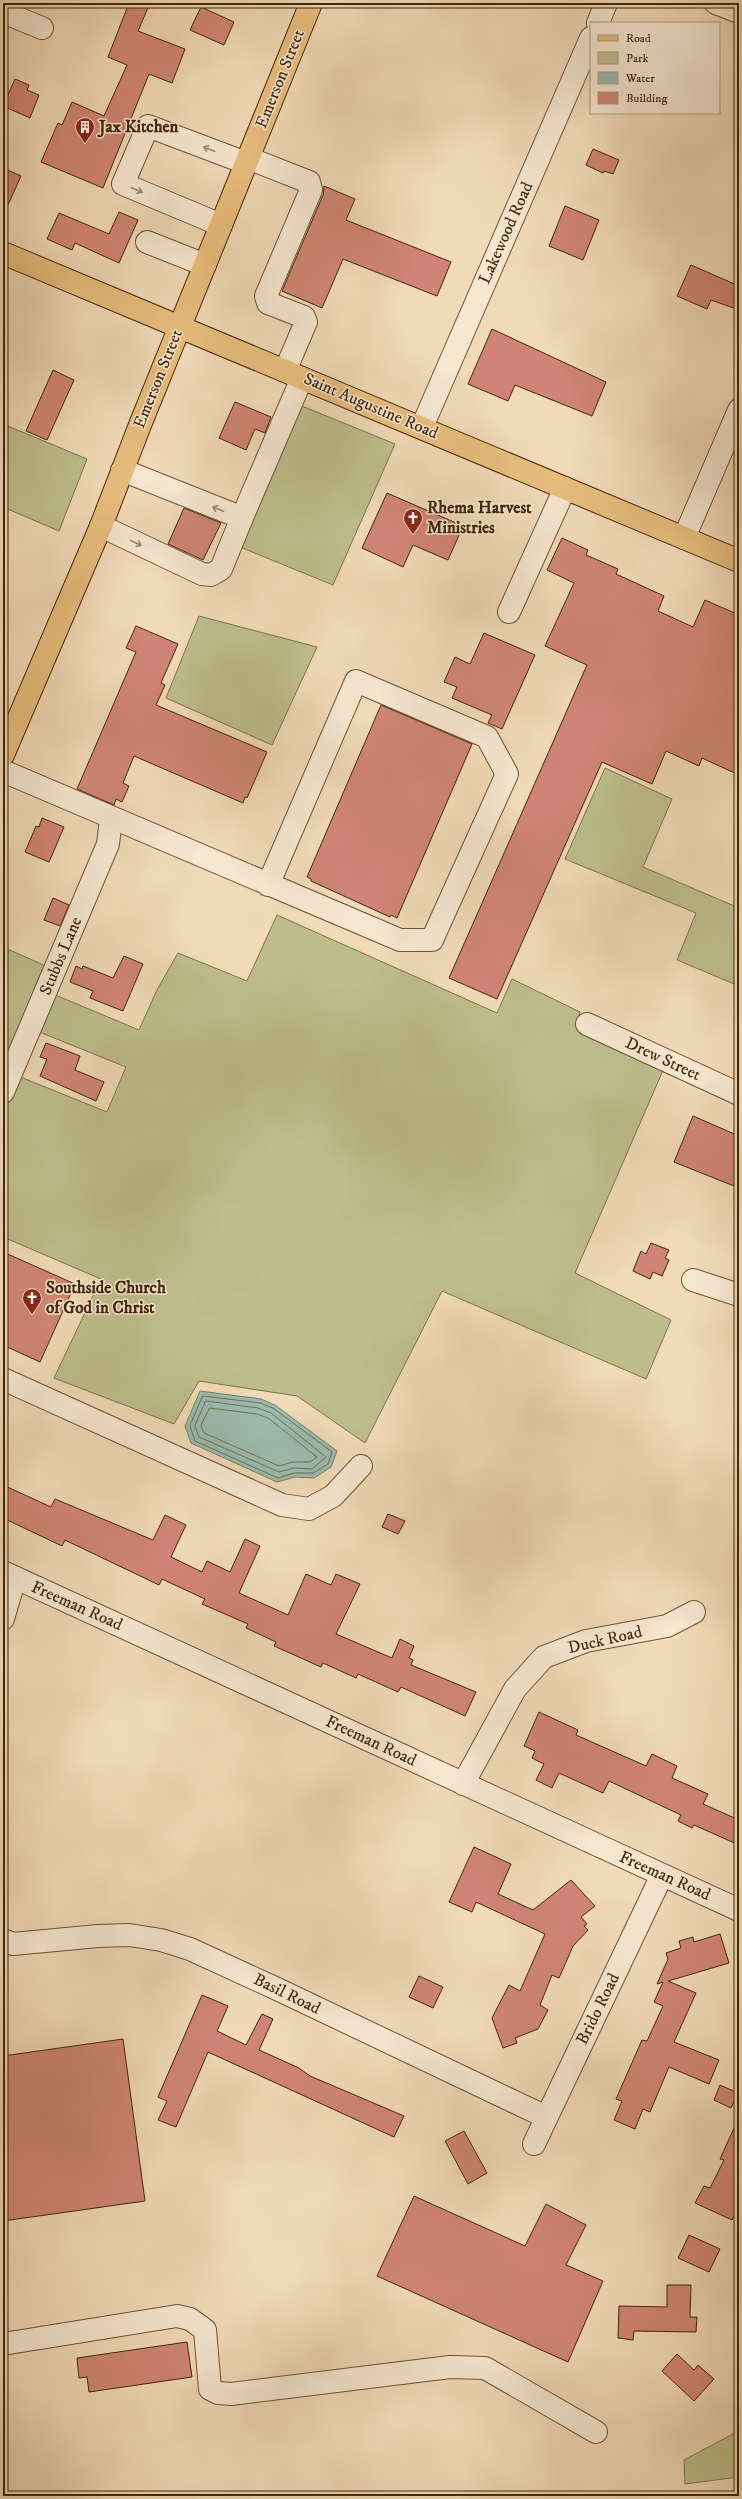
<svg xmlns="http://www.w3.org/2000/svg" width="742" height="2499" font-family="'IM FELL DW Pica',serif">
  <rect width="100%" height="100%" fill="#f1dab8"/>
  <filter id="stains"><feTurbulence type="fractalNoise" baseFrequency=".005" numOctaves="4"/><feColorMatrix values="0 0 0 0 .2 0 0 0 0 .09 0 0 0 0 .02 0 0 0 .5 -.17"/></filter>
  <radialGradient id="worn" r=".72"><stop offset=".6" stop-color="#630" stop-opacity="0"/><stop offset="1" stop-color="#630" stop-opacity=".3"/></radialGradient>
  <!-- green -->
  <g fill="#bdbe8c" stroke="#80724c">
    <path d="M297,404l98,40 -62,141 -98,-40z"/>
    <path d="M3,424l84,35 -28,72 -56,-24z"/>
    <path d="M199,616l118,31 -45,98 -106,-47z"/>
    <path d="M605,768l67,31 -29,68 96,41v78l-62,-26 19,-47 -131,-54z"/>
    <path d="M277,915l220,98 15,-34 68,33 -4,15 88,41 -89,205 96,47 -25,59 -204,-88 -77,152 -68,-47 -98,-15 -25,43 -120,-46 47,-99 -98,-42v-126l15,-35 89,36 19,-45 -89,-36 16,-37 86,36 18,-40 21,-37 69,28z"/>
    <path d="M3,947l45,20 -45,106z"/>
    <path d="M739,2433v44l-54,7 -1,-24 49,-26z"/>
  </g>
  <!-- water -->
  <path fill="#9bbbae" stroke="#777f6d" d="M200,1391l61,8 14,6 62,46 -6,16 -17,11 -19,-1 -18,5 -86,-39 -6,-17z"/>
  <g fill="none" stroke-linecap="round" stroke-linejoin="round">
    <!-- shore -->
    <g stroke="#6e705d" stroke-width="1">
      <path d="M203,1396l57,7 13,5 59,44 -4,12 -15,9h-19l-16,5 -83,-37 -5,-15z"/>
      <path d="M206,1401l52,7 13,5 55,44 -14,12 -18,-1 -15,4 -80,-35 -4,-11z"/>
      <path d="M210,1408l47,6 11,4 49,39 -7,5h-17l-14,4 -75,-33 -3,-7z"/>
    </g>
  </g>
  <!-- building -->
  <g fill="#d08576" stroke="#42260c">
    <path d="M129,3h21l-12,28 47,18 -13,34 -23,-9 -46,114 -62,-26 17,-39 4,2 10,-23 32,14 23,-51 -19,-8z"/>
    <path d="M201,7l33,15 -10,23 -34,-15z"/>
    <path d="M15,79l14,6 -2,5 12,5 -9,23 -27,-12z"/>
    <path d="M593,149l26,11 -6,14 -9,-3 -1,2 -17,-8z"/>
    <path d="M3,168l18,8 -18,40z"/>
    <path d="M324,186l31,13 -9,21 105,42 -14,34 -94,-37 -21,49 -40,-17 41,-96z"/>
    <path d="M565,206l34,14 -16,40 -34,-14z"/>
    <path d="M119,212l19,8 -19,43 -44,-20 -3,7 -25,-11 12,-26 50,21z"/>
    <path d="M691,265l48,21v24l-28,-10 -4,9 -30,-13z"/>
    <path d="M492,329l114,53 -14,34 -77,-31 -7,16 -40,-17z"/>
    <path d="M53,370l21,10 -27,60 -21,-9z"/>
    <path d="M235,402l36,15 -6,16 -10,-4 -9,21 -27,-12z"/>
    <path d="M387,493l76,33 -15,34 -35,-15 -10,22 -41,-19z"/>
    <path d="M184,508l37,15 -18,37 -35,-16z"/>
    <path d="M562,538l26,12 -2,5 32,14 -2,5 48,22 -6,15 35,16 12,-27 34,15v160l-37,-17 -3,8 -33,-15 -14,33 -50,-22 -105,237 -48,-21 138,-313 -42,-19 29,-63 -27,-13z"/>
    <path d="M136,626l42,18 -17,39 4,2 -9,20 111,47 -20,46 -2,-1 -2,6 -109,-47 -11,27 6,3 -7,16 -6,-3 -2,6 -37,-16 59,-137 -10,-4z"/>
    <path d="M484,633l51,22 -33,74 -14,-6 4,-8 -40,-17 5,-11 -13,-5 11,-25 15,7z"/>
    <path d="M381,705l91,39 -75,174 -6,-3 -1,2 -79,-36v-2l-4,-2z"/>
    <path d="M42,818l22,9 -15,35 -24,-10 11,-26 3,1z"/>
    <path d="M53,898l16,7 -9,21 -16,-6z"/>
    <path d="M124,956l19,8 -20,47 -33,-13 3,-7 -23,-9 6,-16 6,3 1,-3 30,12z"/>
    <path d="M46,1043l34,13 -5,14 29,12 -8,19 -56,-25 7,-17 -7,-2z"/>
    <path d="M693,1116l46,20v52l-65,-26z"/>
    <path d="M651,1243l18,7 -4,8 4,2 -7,16 -9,-4 -3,7 -17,-8 8,-20 5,3z"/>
    <path d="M3,1252l72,32 -35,78 -37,-17z"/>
    <path d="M3,1485l48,22 4,-8 98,41 12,-25 21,10 -15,32 31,15 5,-11 23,11 15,-33 15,7 -21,47 49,22 18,-41 25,11 5,-11 24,10 -24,50 56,24 8,-19 14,7 -5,12 4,2 -2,5 65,27 -11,24 -64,-29 -3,5 -40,-18 -2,4 -33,-15 -2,4 -47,-21 2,-4 -30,-14 2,-4 -46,-20 3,-5 -43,-20 -3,6 -94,-45 -3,6 -59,-28z"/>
    <path d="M388,1514l17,7 -7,13 -16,-7z"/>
    <path d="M539,1712l39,18 -2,5 70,31 6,-12 25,12 -5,12 36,16 -5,10 36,16v25l-45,-20 -2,3 -14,-7 3,-6 -72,-34 -6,12 -44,-20 -7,15 -16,-8 8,-16 -12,-6 3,-7 -11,-5z"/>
    <path d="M474,1847l37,17 -13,30 35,16 38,-30 24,26 -14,11 6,7 -3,2 4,4 -15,16 -14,32 -7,-3 -12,30 8,5 -10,19 -23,9 2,5 -14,5 -11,-30 17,-33 11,6 25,-57 -69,-32 -4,10 -23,-10z"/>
    <path d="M720,1934l9,29 -61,18 28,12 -22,49 45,18 -10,24 -40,-17 -19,45 -7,-3 -8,20 -21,-9 8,-19 -6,-2 26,-59 5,1 16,-35 -9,-4 9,-20 -6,2 11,-25 -2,-6 15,-5 -2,-7 14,-4 1,5z"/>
    <path d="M419,1976l24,11 -10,21 -24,-11z"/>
    <path d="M202,1995l26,11 -11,25 29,14 16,-31 11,5 -14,31 40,18 11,8 94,40 -10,21 -186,-85 -32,75 -18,-7 9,-19 -9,-4z"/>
    <path d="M123,2039l22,162 -142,20v-165z"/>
    <path d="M720,2085l18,8 -7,15 -17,-8z"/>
    <path d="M739,2117v88l-7,15 -37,-17 9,-17 6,2 14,-28 -4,-1z"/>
    <path d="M464,2131l23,42 -19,11 -23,-43z"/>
    <path d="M414,2196l111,50 21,-42 40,21 -20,40 37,16 -35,81 -191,-86z"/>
    <path d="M689,2235l31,14 -11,23 -31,-14z"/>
    <path d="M667,2285h24l-1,32h7l-1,15 -62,-1 -1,9 -15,-2 1,-32 48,1z"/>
    <path d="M187,2342l5,35 -103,15 -2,-15 -8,1 -2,-20z"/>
    <path d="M677,2354l17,16 4,-5 16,14 -20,22 -32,-30z"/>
  </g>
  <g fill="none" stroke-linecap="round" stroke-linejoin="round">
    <defs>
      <g id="minor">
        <path d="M716,3l23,9"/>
        <path d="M3,12l39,16"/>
        <path d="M598,23l8,-20"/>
        <path d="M248,158l61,24 2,8 -45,106 2,7 36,14 2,5 -21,49"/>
        <path d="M221,225l-98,-41 25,-58 98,37"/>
        <path d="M147,242l58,23"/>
        <path d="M422,427l169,-389"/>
        <path d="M241,520l61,-142"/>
        <path d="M101,526l101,48 9,1 10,-6 20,-49 -6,-5 -113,-45"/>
        <path d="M684,538l55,-128"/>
        <path d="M509,612l56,-124"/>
        <path d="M3,771l397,169h32l75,-166 -20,-37 -131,-56 -88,204"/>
        <path d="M587,1024l152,70"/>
        <path d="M3,1092l105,-248 3,-25"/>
        <path d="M693,1280l46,15"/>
        <path d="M3,1379l279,126 27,4 24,-13 28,-30"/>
        <path d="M3,1572l736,338"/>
        <path d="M3,1619l12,-41"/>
        <path d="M463,1784l52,-95 29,-32 42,-16 81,-15 27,-14"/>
        <path d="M3,1940l10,4 85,-8 31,-1 32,5 29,9 85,39 271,129"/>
        <path d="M534,2144l128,-269"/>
        <path d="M3,2344l174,-28 13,3 15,11 5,59 8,4 13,1 219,-27 35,1 111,64"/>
      </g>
      <g id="major">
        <path d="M3,253l736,308"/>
        <path d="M3,755l98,-229 39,-101 171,-422"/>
      </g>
    </defs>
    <!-- minor casing -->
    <use href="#minor" stroke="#6e5337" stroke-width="24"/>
    <!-- major casing -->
    <use href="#major" stroke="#42260c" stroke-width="24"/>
    <!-- minor -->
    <use href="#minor" stroke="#f6e7d1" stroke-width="22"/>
    <!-- major -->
    <use href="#major" stroke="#e8bd7c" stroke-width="22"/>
    <defs>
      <path id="rail" d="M737,2496h2"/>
    </defs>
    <!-- rail casing -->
    <use href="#rail" stroke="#42260c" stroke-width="4.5"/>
    <!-- rail -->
    <use href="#rail" stroke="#f6e7d1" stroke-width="3" stroke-dasharray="9" stroke-linecap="butt"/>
  </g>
  <!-- one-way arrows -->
  <defs><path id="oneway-shaft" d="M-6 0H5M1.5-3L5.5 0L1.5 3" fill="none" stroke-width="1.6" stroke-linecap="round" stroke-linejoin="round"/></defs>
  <g stroke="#9c866e">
    <use href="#oneway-shaft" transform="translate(209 149) rotate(-159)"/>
    <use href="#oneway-shaft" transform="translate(137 190) rotate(23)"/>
    <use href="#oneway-shaft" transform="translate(218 509) rotate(-158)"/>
    <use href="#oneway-shaft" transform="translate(136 543) rotate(26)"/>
  </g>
  <!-- icons -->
  <defs>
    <symbol id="building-pin" viewBox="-11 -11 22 30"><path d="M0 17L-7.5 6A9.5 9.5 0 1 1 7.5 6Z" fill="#8f2418" stroke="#f6e7d1"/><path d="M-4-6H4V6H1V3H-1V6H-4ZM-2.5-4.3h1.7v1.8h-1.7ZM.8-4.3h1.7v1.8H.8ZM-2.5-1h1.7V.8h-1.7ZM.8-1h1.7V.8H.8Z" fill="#fff"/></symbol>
    <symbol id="church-pin" viewBox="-11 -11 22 30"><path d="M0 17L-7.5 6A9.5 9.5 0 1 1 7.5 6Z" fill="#8f2418" stroke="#f6e7d1"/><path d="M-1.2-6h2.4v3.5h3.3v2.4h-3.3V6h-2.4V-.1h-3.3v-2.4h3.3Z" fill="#fff"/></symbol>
  </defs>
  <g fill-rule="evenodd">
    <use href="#building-pin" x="74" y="116" width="22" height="30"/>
    <use href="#church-pin" x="402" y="507" width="22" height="30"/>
    <use href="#church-pin" x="21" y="1287" width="22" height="30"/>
  </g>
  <g text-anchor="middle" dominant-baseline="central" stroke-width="3" stroke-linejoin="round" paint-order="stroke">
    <!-- street labels -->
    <g font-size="17" fill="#42260c" stroke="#f6e7d1">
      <text transform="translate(280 79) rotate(-68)">Emerson Street</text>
      <text transform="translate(506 233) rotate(-66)">Lakewood Road</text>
      <text transform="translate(158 379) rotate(-68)">Emerson Street</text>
      <text transform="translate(371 406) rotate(23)">Saint Augustine Road</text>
      <text transform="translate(61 956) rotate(-67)">Stubbs Lane</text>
      <text transform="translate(663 1059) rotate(25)">Drew Street</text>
      <text transform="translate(77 1606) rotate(24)">Freeman Road</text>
      <text transform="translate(605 1640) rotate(-13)">Duck Road</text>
      <text transform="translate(371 1741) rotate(25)">Freeman Road</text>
      <text transform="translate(665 1876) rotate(24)">Freeman Road</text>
      <text transform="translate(287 1994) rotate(26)">Basil Road</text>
      <text transform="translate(598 2009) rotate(-64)">Brido Road</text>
    </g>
    <!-- poi labels -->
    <g font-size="17" font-weight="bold" fill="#42260c" stroke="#f6e7d1" text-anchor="start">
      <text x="99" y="127">Jax Kitchen</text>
      <text x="427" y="508">Rhema Harvest<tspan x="427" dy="20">Ministries</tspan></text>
      <text x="46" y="1288">Southside Church<tspan x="46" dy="20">of God in Christ</tspan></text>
    </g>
  </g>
  <!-- margin -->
  <rect width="742" height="2499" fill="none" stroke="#f1dab8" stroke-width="16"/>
  <rect x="4" y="4" width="734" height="2491" fill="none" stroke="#42260c" stroke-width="2"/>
  <rect x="8" y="8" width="726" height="2483" fill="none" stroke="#42260c"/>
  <!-- legend -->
  <rect x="590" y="22" width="130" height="92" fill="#f6e7d1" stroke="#ae9a82"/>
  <rect x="598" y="35" width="20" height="6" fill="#e8bd7c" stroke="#ae9a82"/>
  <text x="626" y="42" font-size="12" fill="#42260c">Road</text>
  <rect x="598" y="52" width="20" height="12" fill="#bdbe8c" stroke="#ae9a82"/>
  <text x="626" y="62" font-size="12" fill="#42260c">Park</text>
  <rect x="598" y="72" width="20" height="12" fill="#9bbbae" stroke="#ae9a82"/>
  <text x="626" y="82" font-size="12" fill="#42260c">Water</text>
  <rect x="598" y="92" width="20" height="12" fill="#d08576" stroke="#ae9a82"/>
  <text x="626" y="102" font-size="12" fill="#42260c">Building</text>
  <rect width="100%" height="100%" filter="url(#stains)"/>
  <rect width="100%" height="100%" fill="url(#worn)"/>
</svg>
